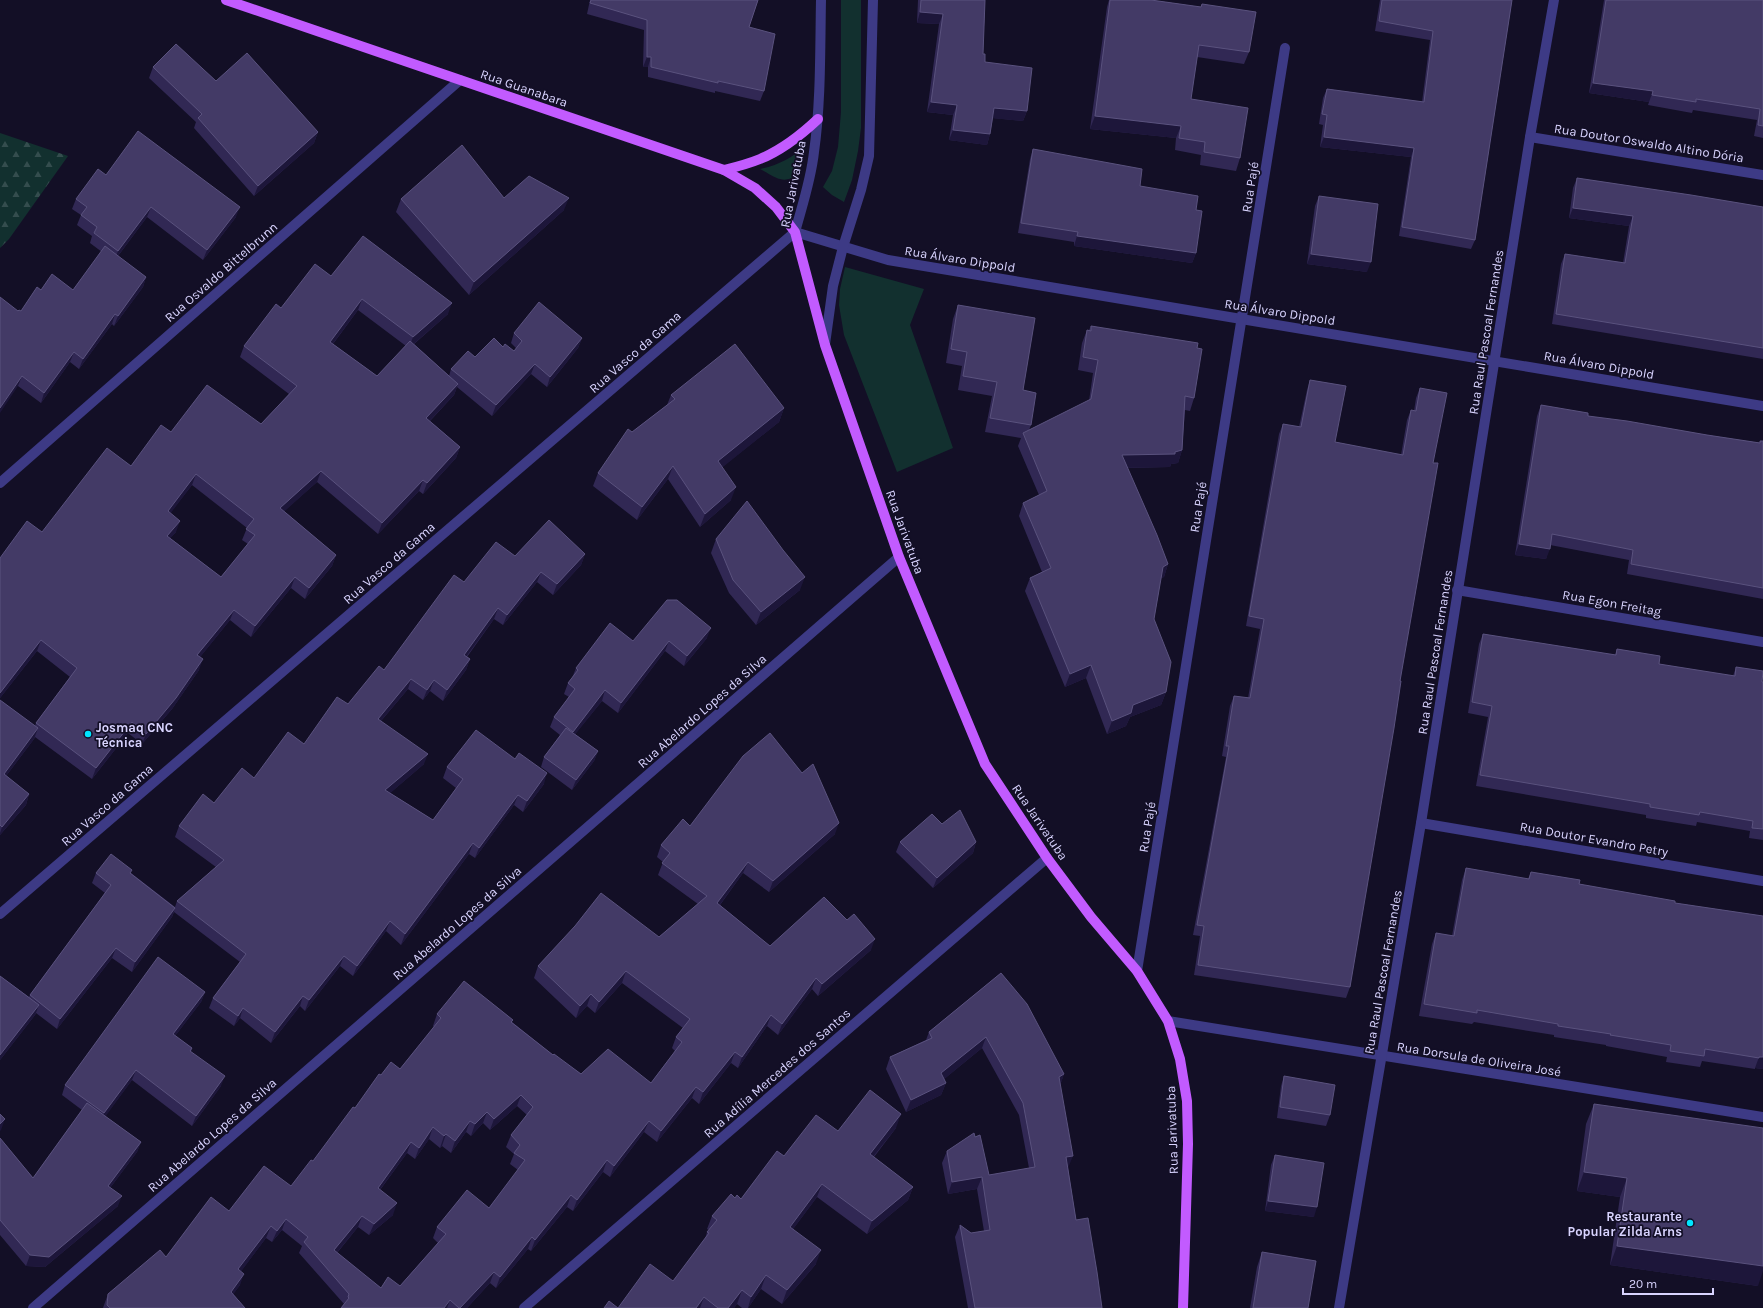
<svg xmlns="http://www.w3.org/2000/svg" width="1763" height="1308" font-family="Karla,sans-serif">
  <defs>
    <pattern id="forest-firs" width="22" height="20" patternUnits="userSpaceOnUse"><rect width="22" height="20" fill="#12302f"/><path d="M5 1l3.5 6h-7zM16 11l3.5 6h-7z" fill="#344d4e"/></pattern>
  </defs>
  <rect width="100%" height="100%" fill="#130f26"/>
  <!-- grass -->
  <g fill="#12302f">
    <path d="M841,0h20v128l-3,23 -6,29 -8,22 -12,-7 -9,-8 9,-16 6,-24 3,-35z"/>
    <path d="M806,145c-2,13 -7,39 -26,34 -6,-1 -14,-7 -20,-10 19,-4 32,-11 46,-24z"/>
    <path d="M845,267l79,22 -14,36 43,123 -56,24 -53,-137 -5,-30 1,-16z"/>
  </g>
  <!-- forest -->
  <path fill="url(#forest-firs)" d="M0,133l68,23 -59,83 -9,9z"/>
  <g fill="none" stroke-linecap="round" stroke-linejoin="round">
    <!-- minor -->
    <g stroke="#3d3a85" stroke-width="10">
      <path d="M1530,137l233,38"/>
      <path d="M795,232l93,28 875,146"/>
      <path d="M795,232c7,-26 16,-52 19,-80 7,-50 6,-101 7,-152"/>
      <path d="M825,344l8,-58 10,-39 18,-57 8,-34 4,-156"/>
      <path d="M0,483l460,-403"/>
      <path d="M1457,590l306,52"/>
      <path d="M1421,823l342,58"/>
      <path d="M0,914l795,-682"/>
      <path d="M1137,971l148,-923"/>
      <path d="M1168,1021l595,96"/>
      <path d="M33,1308l866,-751"/>
      <path d="M524,1308l523,-450"/>
      <path d="M1339,1308l82,-485 109,-686 24,-137"/>
    </g>
    <!-- major -->
    <g stroke="#c25bff" stroke-width="10">
      <path d="M226,0l498,170 31,18 21,19 19,25 30,113 74,212 86,207 62,94 44,59 46,54 31,50 12,38 7,42 1,43 -5,164"/>
      <path d="M724,170c12,-3 24,-6 36,-11 22,-9 41,-24 58,-40"/>
    </g>
  </g>
  <!-- wall -->
  <g fill="#312854" fill-rule="evenodd">
    <path d="M590,0h168l-9,27 15,64 -4,10 -45,-10v2l-67,-16v-10h-5l1,-37 -57,-16z"/>
    <path d="M918,0h67l-2,54 2,8 42,49 -4,10 -30,-3 -3,16 -3,11 -38,-5 4,-25 -26,-3 12,-88 -22,-1z"/>
    <path d="M1109,0h42l50,7 1,-3 47,48 -5,12 -47,-7 -6,42 49,59 -4,13 -36,-6 1,-10 -26,-5 1,-12 -86,-9 17,-122z"/>
    <path d="M1380,0h132l-37,240 -4,9 -72,-13 12,-79 -91,-10 3,-22 -4,-1 4,-26 4,-9 95,13 8,-62 -55,-9z"/>
    <path d="M1604,0h159v138l-9,-2 3,-16 -64,-10 -1,3 -44,-8 1,-3 -60,-9z"/>
    <path d="M153,67l165,65 -4,11 -60,53 -60,-68 2,-6 -47,-44z"/>
    <path d="M1033,149l107,37 56,67 -4,10 -118,-17v-4l-56,-9 12,-74z"/>
    <path d="M106,175l130,42 -33,43 -56,-43 -29,39 28,21 -3,10 -29,39 -2,-2 -33,45 -9,-7 -29,41 -23,-17v-75h3l20,-21h32l29,-38 -12,-9 2,-7 -15,-11 4,-10 -9,-6 4,-10z"/>
    <path d="M1577,178l186,29v152l-211,-35 9,-60 4,-10 58,9 6,-37 -60,-8 4,-30z"/>
    <path d="M1319,196l48,76 -60,-8 8,-58z"/>
    <path d="M504,198l60,12 -95,85 -73,-83 5,-13z"/>
    <path d="M331,276l117,38 -34,30 35,32 2,-7 24,-12 28,-10 11,4 2,-3 -5,-5 3,-10 68,5 -4,10 -31,39 -16,-13 -39,42 -35,-29 -3,8 -24,26 30,26 -4,11 -33,36 -4,-3 -41,43 -61,-52 -33,29 52,44 -4,11 -27,33 -14,-11 -40,49 -21,-17 -30,37 -1,13 -27,39 -30,35 -14,-11 -36,46 -57,-42 -1,2 -28,37 23,18 -3,11 -26,30v-135l35,26 1,-3 34,-46 -33,-26 -37,47v-140l42,-26 89,-66 40,-34 90,-8 28,-30 -49,-37 4,-11 37,-38zM358,310l48,36 -29,30 -44,-32zM192,485l55,43 -5,12 6,4 -27,33 -51,-39 6,-6 -6,-19z"/>
    <path d="M958,305l65,85 8,35 -2,5 60,-29 4,-28 -15,-3 4,-27 5,-13h2l2,-4 106,22 -3,50 -4,13 -5,-1 -3,40 -4,13 -7,1 -1,3 -43,1 41,96 -4,13 -3,1 -7,41 12,73 -5,13 -31,12 -4,9 -19,8 -21,-56 -21,9 -40,-96 5,-13 12,-6 -23,-56 4,-13 16,-8 -21,-49 3,-8 -36,-6 7,-36 -34,-6 4,-24 -16,-3 7,-44z"/>
    <path d="M1310,380l25,62 66,13 6,-35 4,-10 3,1 2,-13 4,-10 13,75 -33,218 -50,306 -4,11 -152,-23 6,-39 -7,-1 33,-178 -4,-1 8,-50 4,-10 14,2 12,-69 -14,-3 33,-192 4,-10 16,3 8,-37z"/>
    <path d="M671,395l113,13 -5,14 -57,45 9,33 -31,27 -32,-48 -31,41 -44,-34 5,-13 34,-41 35,-27z"/>
    <path d="M1541,405l47,11 119,19 53,8 3,-2v158l-136,-25 2,-14 -79,-15 -4,14 -31,-4 22,-139z"/>
    <path d="M716,539l84,51 -44,35 -27,-32 -18,-40z"/>
    <path d="M585,554l-4,11 -28,30 -16,-13 -34,43 -9,-6 -27,38 3,2 -4,11 -23,31 -13,-10 -7,9 -15,-11 -27,32 43,43 -34,29 43,27 23,-32 -13,-10 4,-11 97,17 -21,28 -9,-7 -39,53 -6,-4 -68,91 -15,-14 -33,45 -13,-10 -35,45 -5,-5 -29,37 -31,-25 -6,8 -25,-18 4,-10 27,-36 -66,-50 -2,5 -40,55 -20,-14 -55,71 -21,-16 -1,2 -35,45v-84l29,21 1,-2 75,-102 -13,-10 4,-10h35l44,34 2,-6 39,-34 -41,-30 4,-11 35,-23 40,-25 50,-34 44,-40 36,-34 80,-88 51,-26z"/>
    <path d="M1483,634l132,21 2,-6 42,15 74,12 3,-9 27,15v158l-14,-2 1,-7 -53,-9 -1,4 -50,-8v-3l-170,-29 12,-69 -20,-4 11,-69z"/>
    <path d="M707,638l-23,28 -19,-15 -47,62 -16,-12 -27,33 23,17 -4,10 -22,29 -31,-23 3,-10 16,-22 -10,-8 4,-10 15,-20 -5,-3 4,-11 4,-5 4,-10 57,-27z"/>
    <path d="M942,824l34,18 -3,11 -40,35 -37,-36 4,-10z"/>
    <path d="M690,826l145,8 -66,58 -26,-19 -23,32 50,41 101,4 -53,46 -6,-7 -34,46 -11,-9 -29,42 -7,-5 -32,41 -7,-6 -35,44 -13,-10 -34,45 -7,-5 -30,39 -6,-4 -36,44 -3,-2 -32,39 -6,-5 -23,25h-126l3,-4 -45,-51 3,-7 -20,-16 -10,12 -6,-4 -25,33 -1,14 -7,9 12,14h-142l1,-3 4,-11 58,-37 63,-46 62,-25 22,-25 68,-86 19,-6 34,-42 -1,-1 4,-12 76,6 -1,2 41,33 28,19 70,9 24,-32 -3,-3 4,-11 7,-9 -61,-45 -27,30 -8,-7 -11,12 -42,-40 4,-12 121,-29 39,-33 -40,-29 5,-13 -6,-5 4,-12zM517,1106l10,9 -16,20 -5,12 8,7 -4,10 8,6 -29,38 -52,19 -4,11 5,5 -38,43 -19,2 -44,-35 21,-26 11,8 24,-20 -13,-25 27,-37 8,6 14,-20 11,9 2,-2 9,7 15,-21 5,4 12,-13 7,7z"/>
    <path d="M1466,868l62,11 3,-7 48,12 96,19 88,13v153l-8,-1v1l-53,-8 -2,6 -34,-5 1,-5 -61,-11v-1l-52,-8v-2l-80,-13 -2,2 -53,-8 13,-72 4,-11 16,3 10,-56z"/>
    <path d="M1001,973l63,101 -4,11 8,83 8,52 26,88h-134l-13,-71 5,-12 11,8 13,-2 -7,-42 -29,5 -6,-31 5,-12 42,24 40,-7 -10,-53 -37,-67 -38,31 2,4 -5,12 -35,17 -20,-43 4,-12 36,-17 3,-8z"/>
    <path d="M205,992l-4,10 -26,34 17,12 -1,4 30,34 -29,40 -60,-46 -27,36 36,26 -4,10 -27,36 8,18 -73,61 -19,-1 -26,-31v-97l33,40 49,-68 -20,-15 3,-10z"/>
    <path d="M1284,1076l46,39 -4,11 -49,-8 4,-32z"/>
    <path d="M1594,1104l164,182 -148,-21 10,-68 -43,-6 9,-67z"/>
    <path d="M896,1128l-22,29 39,30 -5,13 -41,34 -50,-37 -24,32 23,35 -34,40 -21,-15 -13,19h-6l-5,-4 -3,4h-116l55,-27 32,-42 2,-7 2,-2 -2,-1 5,-13 23,-18 6,1 43,-43 54,-25z"/>
    <path d="M1275,1155l39,62 -49,-6 6,-46z"/>
    <path d="M1262,1252l46,56h-58l7,-41z"/>
  </g>
  <!-- shaded-wall -->
  <g fill="#1d163a">
    <path d="M920,12l23,2 -4,10 -22,-1z"/>
    <path d="M647,57h4l-3,10h-5z"/>
    <path d="M1593,83l60,8 -4,11 -60,-9z"/>
    <path d="M931,102l26,3 -4,10 -26,-3z"/>
    <path d="M994,108l33,3 -4,10 -33,-3z"/>
    <path d="M1095,116l86,10 -5,12 -86,-9z"/>
    <path d="M953,130l37,4 -3,11 -38,-5z"/>
    <path d="M318,132l-4,11 -60,53 4,-10z"/>
    <path d="M1324,137l90,11 -3,9 -91,-10z"/>
    <path d="M569,198l-5,12 -95,85 5,-13z"/>
    <path d="M151,207l-4,10 -33,44 4,-10z"/>
    <path d="M240,207l-4,10 -33,43 4,-10z"/>
    <path d="M1573,208l60,8 -4,10 -60,-8z"/>
    <path d="M1077,236l119,17 -4,10 -118,-17z"/>
    <path d="M1311,254l60,8 -4,10 -60,-8z"/>
    <path d="M146,277l-3,10 -29,39 4,-10z"/>
    <path d="M362,299l-4,11 -32,43 4,-11z"/>
    <path d="M452,303l-4,11 -39,34 4,-11z"/>
    <path d="M115,314l-3,10 -33,45 4,-10z"/>
    <path d="M582,338l-4,10 -31,39 3,-10z"/>
    <path d="M74,352l-4,10 -29,41 3,-10z"/>
    <path d="M535,364l-4,10 -39,42 4,-11z"/>
    <path d="M22,376l-4,10 -18,27v-5z"/>
    <path d="M458,384l-4,11 -32,34 4,-11z"/>
    <path d="M784,408l-5,14 -66,53 5,-14z"/>
    <path d="M460,447l-4,11 -33,36 4,-11z"/>
    <path d="M1182,450l-4,13 -7,1 -1,3 -53,1 5,-13 53,-3z"/>
    <path d="M673,466l-5,13 -31,41 5,-13z"/>
    <path d="M321,471l-4,11 -41,37 4,-11z"/>
    <path d="M196,474l-4,11 -28,37 4,-11z"/>
    <path d="M423,480l-4,11 -41,43 4,-11z"/>
    <path d="M736,487l-5,13 -31,27 5,-13z"/>
    <path d="M180,521l-4,11 -13,14 4,-10z"/>
    <path d="M1519,544l31,5 -4,10 -31,-4z"/>
    <path d="M585,554l-4,11 -28,30 4,-11z"/>
    <path d="M336,555l-4,11 -27,33 4,-11z"/>
    <path d="M1168,564l-4,13 -6,3 5,-13z"/>
    <path d="M541,572l-4,10 -34,43 4,-10z"/>
    <path d="M295,577l-4,11 -40,49 4,-11z"/>
    <path d="M805,577l-5,13 -44,35 5,-13z"/>
    <path d="M498,608l-4,11 -34,46 4,-10z"/>
    <path d="M234,610l-4,10 -37,46 4,-11z"/>
    <path d="M711,628l-4,10 -23,28 3,-10z"/>
    <path d="M41,640l-4,11 -37,47v-5z"/>
    <path d="M669,641l-4,10 -47,62 3,-10z"/>
    <path d="M203,659l-4,11 -27,39 -30,35 4,-10z"/>
    <path d="M470,659l-4,11 -23,31 4,-11z"/>
    <path d="M1091,665l-5,13 -21,9 5,-13z"/>
    <path d="M411,679l-3,10 -34,40 4,-10z"/>
    <path d="M434,680l-4,11 -7,9 4,-10z"/>
    <path d="M605,690l-3,11 -33,41 4,-10z"/>
    <path d="M1166,692l-5,13 -31,12 -4,9 -19,8 5,-13 21,-16z"/>
    <path d="M132,722l-4,11 -36,46 4,-11z"/>
    <path d="M38,728l-4,11 -34,45 4,-10z"/>
    <path d="M598,751l-4,10 -22,29 4,-10z"/>
    <path d="M428,754l-4,10 -43,37 4,-11z"/>
    <path d="M547,773l-3,11 -21,28 4,-11z"/>
    <path d="M29,794l-3,11 -26,30v-2l2,-6z"/>
    <path d="M518,795l-4,10 -39,53 4,-10z"/>
    <path d="M839,823l-4,11 -66,58 4,-11z"/>
    <path d="M976,842l-3,11 -40,35 4,-10z"/>
    <path d="M473,843l-4,11 -68,91 4,-11z"/>
    <path d="M748,862l-5,11 -30,41 4,-11z"/>
    <path d="M175,908l-3,9 -40,55 3,-10z"/>
    <path d="M390,921l-4,10 -33,45 4,-10z"/>
    <path d="M875,939l-4,11 -53,46 4,-12z"/>
    <path d="M116,948l-4,10 -55,71 3,-10z"/>
    <path d="M344,956l-4,10 -35,45 4,-11z"/>
    <path d="M626,971l-4,12 -27,30 4,-11z"/>
    <path d="M816,978l-4,11 -34,46 4,-11z"/>
    <path d="M205,992l-4,10 -32,42 4,-10z"/>
    <path d="M591,994l-4,12 -11,12 4,-12z"/>
    <path d="M303,996l-3,10 -29,37 4,-11z"/>
    <path d="M39,1005l-4,10 -35,45v-5z"/>
    <path d="M243,1008l-3,10 -6,8 4,-10z"/>
    <path d="M771,1015l-4,11 -29,42 4,-11z"/>
    <path d="M986,1037l-4,11 -45,37 4,-12z"/>
    <path d="M735,1052l-4,11 -32,41 4,-12z"/>
    <path d="M1759,1057h4v12l-8,-1z"/>
    <path d="M136,1070l-4,10 -32,44 4,-11z"/>
    <path d="M1064,1074l-4,12 -1,-9z"/>
    <path d="M225,1076l-4,10 -29,40 4,-10z"/>
    <path d="M946,1083l-5,12 -35,17 5,-12z"/>
    <path d="M696,1087l-4,11 -35,44 4,-11z"/>
    <path d="M521,1095l-4,11 -27,24 4,-11z"/>
    <path d="M487,1112l-4,11 -12,13 4,-12z"/>
    <path d="M901,1114l-5,14 -31,39 5,-13z"/>
    <path d="M5,1119l-4,11 -1,1v-7z"/>
    <path d="M470,1121l-4,11 -15,21 4,-12z"/>
    <path d="M649,1121l-5,11 -34,45 4,-11z"/>
    <path d="M433,1127l-4,12 -14,20 4,-11z"/>
    <path d="M446,1134l-4,12 -2,2 4,-12z"/>
    <path d="M141,1142l-4,10 -33,44 4,-10z"/>
    <path d="M411,1142l-4,11 -34,46 5,-11z"/>
    <path d="M1073,1156l-5,12 -6,1 4,-12z"/>
    <path d="M607,1160l-4,12 -30,39 4,-11z"/>
    <path d="M1584,1172l43,6 -7,19 -43,-6z"/>
    <path d="M982,1177l-5,12 -29,5 4,-12z"/>
    <path d="M822,1184l-5,13 -32,43 5,-13z"/>
    <path d="M913,1187l-5,13 -41,34 5,-13z"/>
    <path d="M571,1195l-4,12 -36,44 4,-11z"/>
    <path d="M122,1196l-4,10 -73,61 -19,-1 4,-11z"/>
    <path d="M1268,1201l49,6 -3,10 -49,-6z"/>
    <path d="M397,1203l-4,12 -24,20 5,-11z"/>
    <path d="M362,1216l-4,11 -28,34 4,-11z"/>
    <path d="M286,1219l-4,11 -10,12 5,-11z"/>
    <path d="M271,1226l-5,12 -32,43 4,-12z"/>
    <path d="M532,1237l-4,12 -32,39 4,-11z"/>
    <path d="M1617,1246l146,20v5l-5,15 -148,-21z"/>
    <path d="M821,1250l-5,14 -34,40 5,-14z"/>
    <path d="M494,1272l-4,11 -23,25h-7z"/>
    <path d="M244,1274l-4,11 -13,18 4,-11z"/>
    <path d="M766,1275l-5,14 -13,19 3,-11z"/>
    <path d="M742,1290l-5,14 -3,4h-6z"/>
    <path d="M704,1297l-4,11h-4z"/>
    <path d="M450,1300l-3,8h-3z"/>
  </g>
  <!-- building -->
  <g fill="#433a66" stroke="#5a527e" fill-rule="evenodd">
    <path d="M591,0h167l-9,27 26,7 -11,57 -46,-10v2l-67,-16v-10h-4v-37l-57,-17z"/>
    <path d="M921,0h64l-2,54h2v8l47,6 -5,43 -33,-3 -4,26 -37,-4 4,-25 -26,-3 12,-88 -23,-2z"/>
    <path d="M1110,0h41l50,7 1,-3 54,8 -7,40 -50,-7 -8,54 57,9 -8,50 -36,-6 1,-10 -26,-4 2,-12 -86,-10z"/>
    <path d="M1382,0h130l-37,240 -73,-13 12,-79 -90,-11 3,-22 -5,-1 5,-25 97,13 9,-71 -54,-10z"/>
    <path d="M1606,0h157v126l-5,-1 2,-16 -64,-10v3l-44,-7 1,-4 -60,-8z"/>
    <path d="M176,44l40,37 31,-28 71,79 -60,54 -60,-68 4,-4 -49,-47z"/>
    <path d="M138,131l102,76 -33,43 -56,-43 -33,44 -24,-18 3,-6 -16,-12 6,-8 -11,-8 22,-30 8,6z"/>
    <path d="M462,145l42,53 25,-22 40,22 -95,84 -73,-83z"/>
    <path d="M1033,149l109,20 -2,17 58,10 -2,14 6,1 -6,42 -119,-17 1,-4 -57,-9z"/>
    <path d="M1577,178l114,17 72,12v141l-207,-34 9,-60 60,9 8,-47 -60,-8z"/>
    <path d="M1319,196l59,8 -7,58 -60,-8z"/>
    <path d="M363,236l89,67 -39,34 -51,-38 -32,43 47,34 33,-35 48,43 -32,34 34,29 -33,36 -4,-3 -41,43 -61,-52 -41,37 56,47 -27,33 -14,-11 -40,49 -21,-16 -37,45 6,4 -27,39 -30,36 -14,-12 -36,46 -60,-45 41,-55 -36,-28 -41,53v-135l27,-37 15,11 65,-84 24,18 30,-41 10,7 36,-47 54,39 36,-38 -53,-40 32,-42 5,4 34,-44 16,12zM196,474l58,45 -8,10 9,6 -34,42 -54,-41 13,-15 -12,-10z"/>
    <path d="M105,246l41,31 -28,39 -3,-2 -32,45 -9,-7 -30,41 -22,-17 -22,32v-111l18,14 1,-1 2,1 16,-24 4,3 11,-16 21,16z"/>
    <path d="M539,302l43,36 -32,39 -15,-13 -39,41 -45,-36 17,-18 7,6 19,-19 9,9 2,-3 9,7 8,-10 -8,-8z"/>
    <path d="M958,305l77,13 -12,72 13,3 -5,32 -41,-7 7,-36 -34,-6 4,-24 -16,-3z"/>
    <path d="M1091,326l107,17 -1,5 5,1 -8,49 -9,-2 -3,54 -7,2v2l-53,1 35,80 11,29 -5,3 -9,52 17,43 -5,30 -33,13 -2,8 -19,8 -21,-56 -21,9 -40,-96 21,-10 -28,-65 24,-12 -24,-58 68,-34 7,-39 -15,-3 4,-27 4,1z"/>
    <path d="M735,344l49,64 -66,53 18,26 -31,27 -32,-48 -31,41 -44,-34 30,-44 4,3 43,-33 -4,-4z"/>
    <path d="M1310,380l36,6 -11,56 68,13 8,-45 5,1 4,-23 27,5 -14,70h5l-38,218h1l-7,47 -44,259 -152,-22 6,-39 -7,-1 32,-179h-3l8,-50 16,2 14,-79 -15,-3 34,-192 18,3z"/>
    <path d="M1541,405l47,8v3l39,5 80,14 53,8v-2h3v147l-132,-24 2,-14 -81,-16 -2,15 -31,-5z"/>
    <path d="M747,501l36,49 22,27 -44,35 -28,-32 -17,-41z"/>
    <path d="M549,520l36,34 -28,30 -16,-12 -34,43 -9,-7 -34,47 6,4 -23,31 -13,-10 -7,10 -16,-11 -33,40 50,35 -43,36 48,30 30,-41 -16,-12 29,-37 39,29 4,-6 28,20 -20,28 -9,-6 -39,53 -6,-5 -68,91 -15,-13 -33,45 -13,-10 -35,44 -6,-4 -28,36 -32,-24 -5,8 -25,-18 33,-44 -69,-53 47,-41 -45,-34 24,-32 11,9 28,-35 12,10 34,-46 16,12 33,-47 11,7 31,-38 5,4 70,-95 10,7 32,-40 19,14z"/>
    <path d="M667,600h10l34,28 -24,28 -18,-15 -48,62 -16,-13 -32,42 -19,-15 21,-28 -7,-6 10,-13 -2,-2 34,-45 23,18z"/>
    <path d="M1483,634l133,21 1,-6 43,7 -1,8 76,12 1,-9 27,4 -1,11h1v147l-11,-1 1,-7 -53,-9 -1,3 -49,-8v-3l-170,-29 12,-69 -20,-4z"/>
    <path d="M0,700l38,28 -34,46 25,20 -27,33 -2,-2z"/>
    <path d="M566,728l32,23 -22,29 -32,-23z"/>
    <path d="M770,733l32,40 11,-9 26,59 -66,58 -25,-19 -31,41 53,43 54,-49 23,23 7,-6 21,25 -53,45 -6,-6 -34,46 -11,-9 -29,42 -7,-5 -32,40 -7,-5 -35,44 -12,-10 -35,45 -7,-6 -30,40 -6,-5 -36,45 -3,-3 -32,40 -6,-5 -34,36h-1l-9,-8 -6,8h-103l8,-10 -1,-1 1,-3 -45,-52 4,-5 -22,-18 -9,12 -6,-5 -33,43 6,5 -13,18 14,16h-135l-3,-3 1,-11 52,-44 6,7 45,-60 18,14 35,-45 27,20 20,-26 2,1 40,-54 2,1 24,-34 2,1 10,-13 9,7 41,-51 -4,-4 27,-33 49,39 -2,2 42,33 1,-1 27,20 27,-25 43,34 31,-41 -6,-5 14,-18 -64,-48 -27,31 -8,-8 -11,12 -42,-40 37,-40 26,-33 58,44 48,-41 -45,-33 8,-10 -9,-8 22,-26 7,7 53,-70zM521,1095l12,12 -22,28 9,10 -6,8 11,7 -36,48 -22,-18 -30,37 9,7 -46,52 -12,-9 -7,11 -47,-38 28,-34 12,8 23,-21 -19,-15 33,-46 8,6 14,-21 11,9 2,-2 9,7 15,-20 5,3 12,-12 7,7z"/>
    <path d="M960,810l16,32 -39,36 -37,-36 32,-28 10,10z"/>
    <path d="M111,854l21,16 -2,3 45,35 -40,54 -19,-14 -56,71 -30,-24 81,-110 -15,-12z"/>
    <path d="M1466,868l63,11 2,-7 49,8 -1,4 96,17v2l88,13v141h-4v1l-54,-9 -1,7 -34,-5 1,-6 -61,-10 1,-1 -53,-8v-2l-81,-14v3l-53,-9 12,-71 18,3z"/>
    <path d="M158,957l47,35 -32,42 19,14 -2,3 35,25 -29,40 -60,-46 -32,43 -39,-28z"/>
    <path d="M1001,973l26,31 37,70 -5,3 14,79 -7,1 10,63 12,-2 9,54 5,36h-127l-15,-83 11,8 19,-3 -8,-53 -30,5 -5,-31 27,-18 1,4 5,-2 9,40 46,-8 -12,-64 -37,-66 -45,36 5,10 -35,17 -21,-43 42,-19 -3,-6z"/>
    <path d="M0,976l39,29 -39,50z"/>
    <path d="M1284,1076l51,9 -5,30 -50,-8z"/>
    <path d="M870,1090l31,24 -31,40 43,33 -41,34 -50,-37 -32,43 31,23 -34,40 -21,-15 -15,22 -9,-7 -14,18h-10l-14,-11 -8,11h-78l32,-44 23,17 36,-48 -2,-1 10,-12 -5,-4 19,-22 4,4 2,-3 4,4 36,-48 7,5 32,-41 22,16z"/>
    <path d="M87,1103l54,39 -33,44 14,10 -73,61 -19,-2 -30,-35v-82l33,40z"/>
    <path d="M1594,1104l169,24v138l-146,-20 10,-68 -43,-6z"/>
    <path d="M0,1114l5,5 -5,5z"/>
    <path d="M1275,1155l49,8 -7,44 -49,-6z"/>
    <path d="M1262,1252l54,9 -8,47h-55z"/>
    <path d="M609,1301l9,7h-14z"/>
  </g>
  <!-- markers -->
  <g fill="#00e5ff" stroke="#130f26" stroke-width="1.5">
    <circle cx="88" cy="734" r="4"/>
    <circle cx="1690" cy="1223" r="4"/>
  </g>
  <g text-anchor="middle" dominant-baseline="central" stroke-width="3.5" stroke-linejoin="round" paint-order="stroke">
    <!-- street labels -->
    <g font-size="13" fill="#d9d4ff" stroke="#130f26">
      <text transform="translate(524 88) rotate(19)">Rua Guanabara</text>
      <text transform="translate(1649 143) rotate(9)">Rua Doutor Oswaldo Altino Dória</text>
      <text transform="translate(793 184) rotate(-79)">Rua Jarivatuba</text>
      <text transform="translate(1250 187) rotate(-81)">Rua Pajé</text>
      <text transform="translate(960 259) rotate(9)">Rua Álvaro Dippold</text>
      <text transform="translate(221 272) rotate(-41)">Rua Osvaldo Bittelbrunn</text>
      <text transform="translate(1280 312) rotate(9)">Rua Álvaro Dippold</text>
      <text transform="translate(1486 332) rotate(-81)">Rua Raul Pascoal Fernandes</text>
      <text transform="translate(635 352) rotate(-41)">Rua Vasco da Gama</text>
      <text transform="translate(1599 365) rotate(10)">Rua Álvaro Dippold</text>
      <text transform="translate(1198 507) rotate(-81)">Rua Pajé</text>
      <text transform="translate(905 532) rotate(70)">Rua Jarivatuba</text>
      <text transform="translate(389 563) rotate(-41)">Rua Vasco da Gama</text>
      <text transform="translate(1612 603) rotate(10)">Rua Egon Freitag</text>
      <text transform="translate(1435 652) rotate(-81)">Rua Raul Pascoal Fernandes</text>
      <text transform="translate(702 711) rotate(-41)">Rua Abelardo Lopes da Silva</text>
      <text transform="translate(107 805) rotate(-41)">Rua Vasco da Gama</text>
      <text transform="translate(1040 822) rotate(56)">Rua Jarivatuba</text>
      <text transform="translate(1147 827) rotate(-81)">Rua Pajé</text>
      <text transform="translate(1594 839) rotate(10)">Rua Doutor Evandro Petry</text>
      <text transform="translate(457 923) rotate(-41)">Rua Abelardo Lopes da Silva</text>
      <text transform="translate(1383 972) rotate(-80)">Rua Raul Pascoal Fernandes</text>
      <text transform="translate(1479 1059) rotate(9)">Rua Dorsula de Oliveira José</text>
      <text transform="translate(777 1073) rotate(-41)">Rua Adília Mercedes dos Santos</text>
      <text transform="translate(1172 1130) rotate(-92)">Rua Jarivatuba</text>
      <text transform="translate(212 1135) rotate(-41)">Rua Abelardo Lopes da Silva</text>
    </g>
    <!-- poi labels -->
    <g font-size="13" font-weight="bold" fill="#d9d4ff" stroke="#130f26" text-anchor="start">
      <text x="96" y="727">Josmaq CNC<tspan x="96" dy="15">Técnica</tspan></text>
      <text x="1682" y="1216" text-anchor="end">Restaurante<tspan x="1682" dy="15">Popular Zilda Arns</tspan></text>
    </g>
  </g>
  <!-- scale -->
  <path d="M1623 1288v6h90v-6" fill="none" stroke="#d9d4ff" stroke-width="2"/>
  <text x="1629" y="1288" font-size="12" fill="#d9d4ff" stroke="#130f26" stroke-width="3" paint-order="stroke">20 m</text>
</svg>
